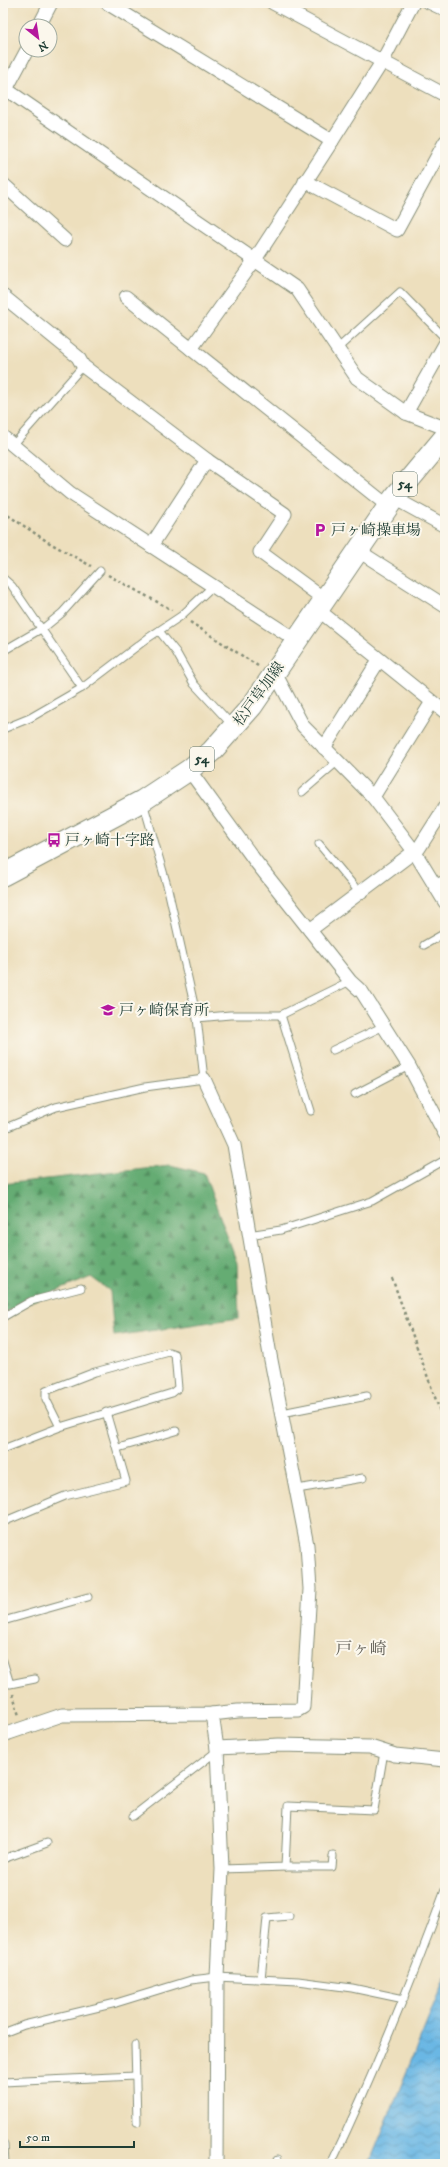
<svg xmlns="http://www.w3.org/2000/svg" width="448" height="2167" font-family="'IM FELL DW Pica','Noto Serif JP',serif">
  <defs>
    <pattern id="forest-firs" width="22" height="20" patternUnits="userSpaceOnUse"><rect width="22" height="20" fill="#65ac73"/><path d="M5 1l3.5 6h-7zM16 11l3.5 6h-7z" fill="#538d5f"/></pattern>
    <pattern id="water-waves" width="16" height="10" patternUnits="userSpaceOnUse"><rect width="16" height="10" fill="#6ab7e4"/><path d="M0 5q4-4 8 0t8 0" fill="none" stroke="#5796ba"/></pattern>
  </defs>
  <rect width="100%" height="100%" fill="#fbf7ec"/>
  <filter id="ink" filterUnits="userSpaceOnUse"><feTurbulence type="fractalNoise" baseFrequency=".025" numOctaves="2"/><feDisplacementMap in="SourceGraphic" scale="8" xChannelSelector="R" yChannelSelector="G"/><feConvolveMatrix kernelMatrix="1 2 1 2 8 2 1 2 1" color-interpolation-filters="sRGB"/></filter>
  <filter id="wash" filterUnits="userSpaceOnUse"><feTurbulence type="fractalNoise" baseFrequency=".012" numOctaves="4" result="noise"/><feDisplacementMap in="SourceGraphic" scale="16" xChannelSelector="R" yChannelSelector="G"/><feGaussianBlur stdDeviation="0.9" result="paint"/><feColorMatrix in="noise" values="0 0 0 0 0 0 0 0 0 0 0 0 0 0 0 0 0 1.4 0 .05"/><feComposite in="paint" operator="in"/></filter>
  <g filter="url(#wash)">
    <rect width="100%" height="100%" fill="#eddfbd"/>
    <!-- forest -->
    <path fill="url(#forest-firs)" stroke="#427454" d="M170,1165l34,8 33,90 2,55 -125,18 -4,-45 -19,-14 -88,36v-129z"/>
    <!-- water -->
    <path fill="url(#water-waves)" stroke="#447a8c" d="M445,1978v186h-76z"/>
  </g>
  <g filter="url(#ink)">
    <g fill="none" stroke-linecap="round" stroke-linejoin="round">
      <defs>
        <g id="service">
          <path d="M424,3l21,10"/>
          <path d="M337,349l63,-57 45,46"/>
          <path d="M13,445l70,-79"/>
          <path d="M3,578l9,8 70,102"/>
          <path d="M159,631l17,21 18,32 39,42"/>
          <path d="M3,651l43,-25 16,-13 38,-42"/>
          <path d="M3,729l27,-11 52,-30 66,-50 33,-22 32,-30"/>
          <path d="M302,792l36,-31"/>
          <path d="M319,844l40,48"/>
          <path d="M435,883l10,-4"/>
          <path d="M424,945l21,-12"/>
          <path d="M281,1015l30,96"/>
          <path d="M197,1018l33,-3h51l69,-34"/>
          <path d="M333,1050l51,-24"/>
          <path d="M355,1094l54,-28"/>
          <path d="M3,1129l53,-22 89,-20 59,-8 -7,-61 -29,-129 -25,-87"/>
          <path d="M248,1235l33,-5 91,-29 73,-41"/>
          <path d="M3,1317l28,-16 50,-13"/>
          <path d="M282,1413l85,-17"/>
          <path d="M118,1448l58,-17"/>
          <path d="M3,1449l57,-22 112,-34 6,-5 -3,-34 -6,-2 -74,20 -49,19v8l14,28"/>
          <path d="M297,1489l66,-11"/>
          <path d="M3,1522l62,-26 61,-15 -20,-69"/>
          <path d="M3,1621l85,-24"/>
          <path d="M3,1661l7,23 25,-5"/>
          <path d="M133,1816l84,-65"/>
          <path d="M3,1859l44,-16"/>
          <path d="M285,1867h47l1,-11"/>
          <path d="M222,1869l63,-2 3,-61 86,4 10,-58"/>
          <path d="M261,1979l6,-61 22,-2"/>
          <path d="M3,2033l21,-8 92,-22 75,-23 26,-3 81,4 54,7 52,11"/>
          <path d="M135,2045l2,77"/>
          <path d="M3,2082l133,-6"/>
          <path d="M4,2145l1,19"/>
          <path d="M276,2164l1,-4"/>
          <path d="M331,2164c43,-90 80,-181 114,-274"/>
        </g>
        <g id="minor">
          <path d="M107,3l225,138"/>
          <path d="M273,3l172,92"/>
          <path d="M39,26l12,-23"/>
          <path d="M7,90l290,199 60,89 49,35 39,15"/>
          <path d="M3,95l24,-45"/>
          <path d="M305,181l92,49 48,-88"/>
          <path d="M3,184l62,56"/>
          <path d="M3,296l75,61 5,9 124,94 78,54 -25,38 64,47"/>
          <path d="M126,297l262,209"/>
          <path d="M191,349l63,-88 78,-120 50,-79 31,-59"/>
          <path d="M406,413l39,-69"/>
          <path d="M3,437l67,56 226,147"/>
          <path d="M394,498l51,28"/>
          <path d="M151,546l56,-86"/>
          <path d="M357,550l88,56"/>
          <path d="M317,609l128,103"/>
          <path d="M275,673l28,53 70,71 41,54 31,51"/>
          <path d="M324,748l55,-88"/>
          <path d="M189,770l67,92 94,119 12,11 47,74 36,68"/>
          <path d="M373,797l59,-95"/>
          <path d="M310,930l109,-82 26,-41"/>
          <path d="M212,1714l5,34 5,121 -5,108 -1,187"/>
          <path d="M3,1735l59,-20 150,-1 26,-3 60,-1 5,-3 7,-118 -3,-44 -37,-190 -36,-210 -30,-66"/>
          <path d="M217,1748l62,-3 91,2 25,8 50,5"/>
        </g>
        <path id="primary" d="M3,875l139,-74 47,-31 23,-19 40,-45 142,-208 51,-61"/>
      </defs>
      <!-- service casing -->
      <use href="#service" stroke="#868e78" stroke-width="9"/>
      <!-- minor casing -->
      <use href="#minor" stroke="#868e78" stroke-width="15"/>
      <!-- primary casing -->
      <use href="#primary" stroke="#868e78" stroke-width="23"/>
      <!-- path -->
      <g stroke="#868e78" stroke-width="2.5" stroke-dasharray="3 3" stroke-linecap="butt">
        <path d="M3,512l45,30 43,24"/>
        <path d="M108,575l64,35"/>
        <path d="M190,622l68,44"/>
        <path d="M392,1278l53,147"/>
        <path d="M13,1694l6,22"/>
      </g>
      <!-- service -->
      <use href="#service" stroke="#fff" stroke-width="7"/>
      <!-- minor -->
      <use href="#minor" stroke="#fff" stroke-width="13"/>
      <!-- primary -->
      <use href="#primary" stroke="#fff" stroke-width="21"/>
    </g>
  </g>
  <!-- icons -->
  <defs>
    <symbol id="parking-bare" viewBox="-9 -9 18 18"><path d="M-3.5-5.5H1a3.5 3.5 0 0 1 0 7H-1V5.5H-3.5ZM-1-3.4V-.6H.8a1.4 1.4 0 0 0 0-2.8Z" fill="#b5179e" stroke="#fbf7ec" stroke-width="2.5" paint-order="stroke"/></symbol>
    <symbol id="bus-bare" viewBox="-9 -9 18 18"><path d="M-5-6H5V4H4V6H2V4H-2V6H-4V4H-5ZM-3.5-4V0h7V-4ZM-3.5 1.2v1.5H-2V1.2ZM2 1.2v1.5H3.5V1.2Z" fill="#b5179e" stroke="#fbf7ec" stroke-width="2.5" paint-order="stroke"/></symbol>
    <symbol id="school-bare" viewBox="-9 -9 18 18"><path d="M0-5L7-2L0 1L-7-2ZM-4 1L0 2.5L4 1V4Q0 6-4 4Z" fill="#b5179e" stroke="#fbf7ec" stroke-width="2.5" paint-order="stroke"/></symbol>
  </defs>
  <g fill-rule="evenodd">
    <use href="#parking-bare" x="310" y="520" width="20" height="20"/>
    <use href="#bus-bare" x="44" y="830" width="20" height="20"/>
    <use href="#school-bare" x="98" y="1000" width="20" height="20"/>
  </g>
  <g text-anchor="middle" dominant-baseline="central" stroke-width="4" stroke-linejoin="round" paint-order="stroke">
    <!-- shield labels -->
    <g fill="#fbf7ec" stroke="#61756b" stroke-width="1">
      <rect x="393" y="472" width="24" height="24" rx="3"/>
      <rect x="190" y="747" width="24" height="24" rx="3"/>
    </g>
    <g font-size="14" font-weight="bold" fill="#1f3d34">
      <text x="405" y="484">54</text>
      <text x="202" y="759">54</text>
    </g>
    <!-- poi labels -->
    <g font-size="15" fill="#1f3d34" stroke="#fbf7ec" text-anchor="start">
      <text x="331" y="530">戸ヶ崎操車場</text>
      <text x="65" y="840">戸ヶ崎十字路</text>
      <text x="119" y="1010">戸ヶ崎保育所</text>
    </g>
    <!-- street labels -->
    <g font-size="15" fill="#1f3d34" stroke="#fbf7ec">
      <text transform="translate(259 694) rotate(-54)">松戸草加線</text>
    </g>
    <!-- quarter labels -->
    <g font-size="17" fill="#66645c" stroke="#fbf7ec">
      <text x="361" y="1649">戸ヶ崎</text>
    </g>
  </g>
  <!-- margin -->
  <rect width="448" height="2167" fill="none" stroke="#fbf7ec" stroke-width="16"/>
  <!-- north arrow -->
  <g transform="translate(38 38) rotate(150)"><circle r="19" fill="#fbf7ec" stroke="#a3ada2"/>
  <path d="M0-3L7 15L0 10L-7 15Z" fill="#b5179e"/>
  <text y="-6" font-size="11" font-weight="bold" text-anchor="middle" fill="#1f3d34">N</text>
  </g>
  <!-- scale -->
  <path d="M20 2141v6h114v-6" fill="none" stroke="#1f3d34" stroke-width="2"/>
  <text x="26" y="2141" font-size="12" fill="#1f3d34" stroke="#fbf7ec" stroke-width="3" paint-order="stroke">50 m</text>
</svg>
